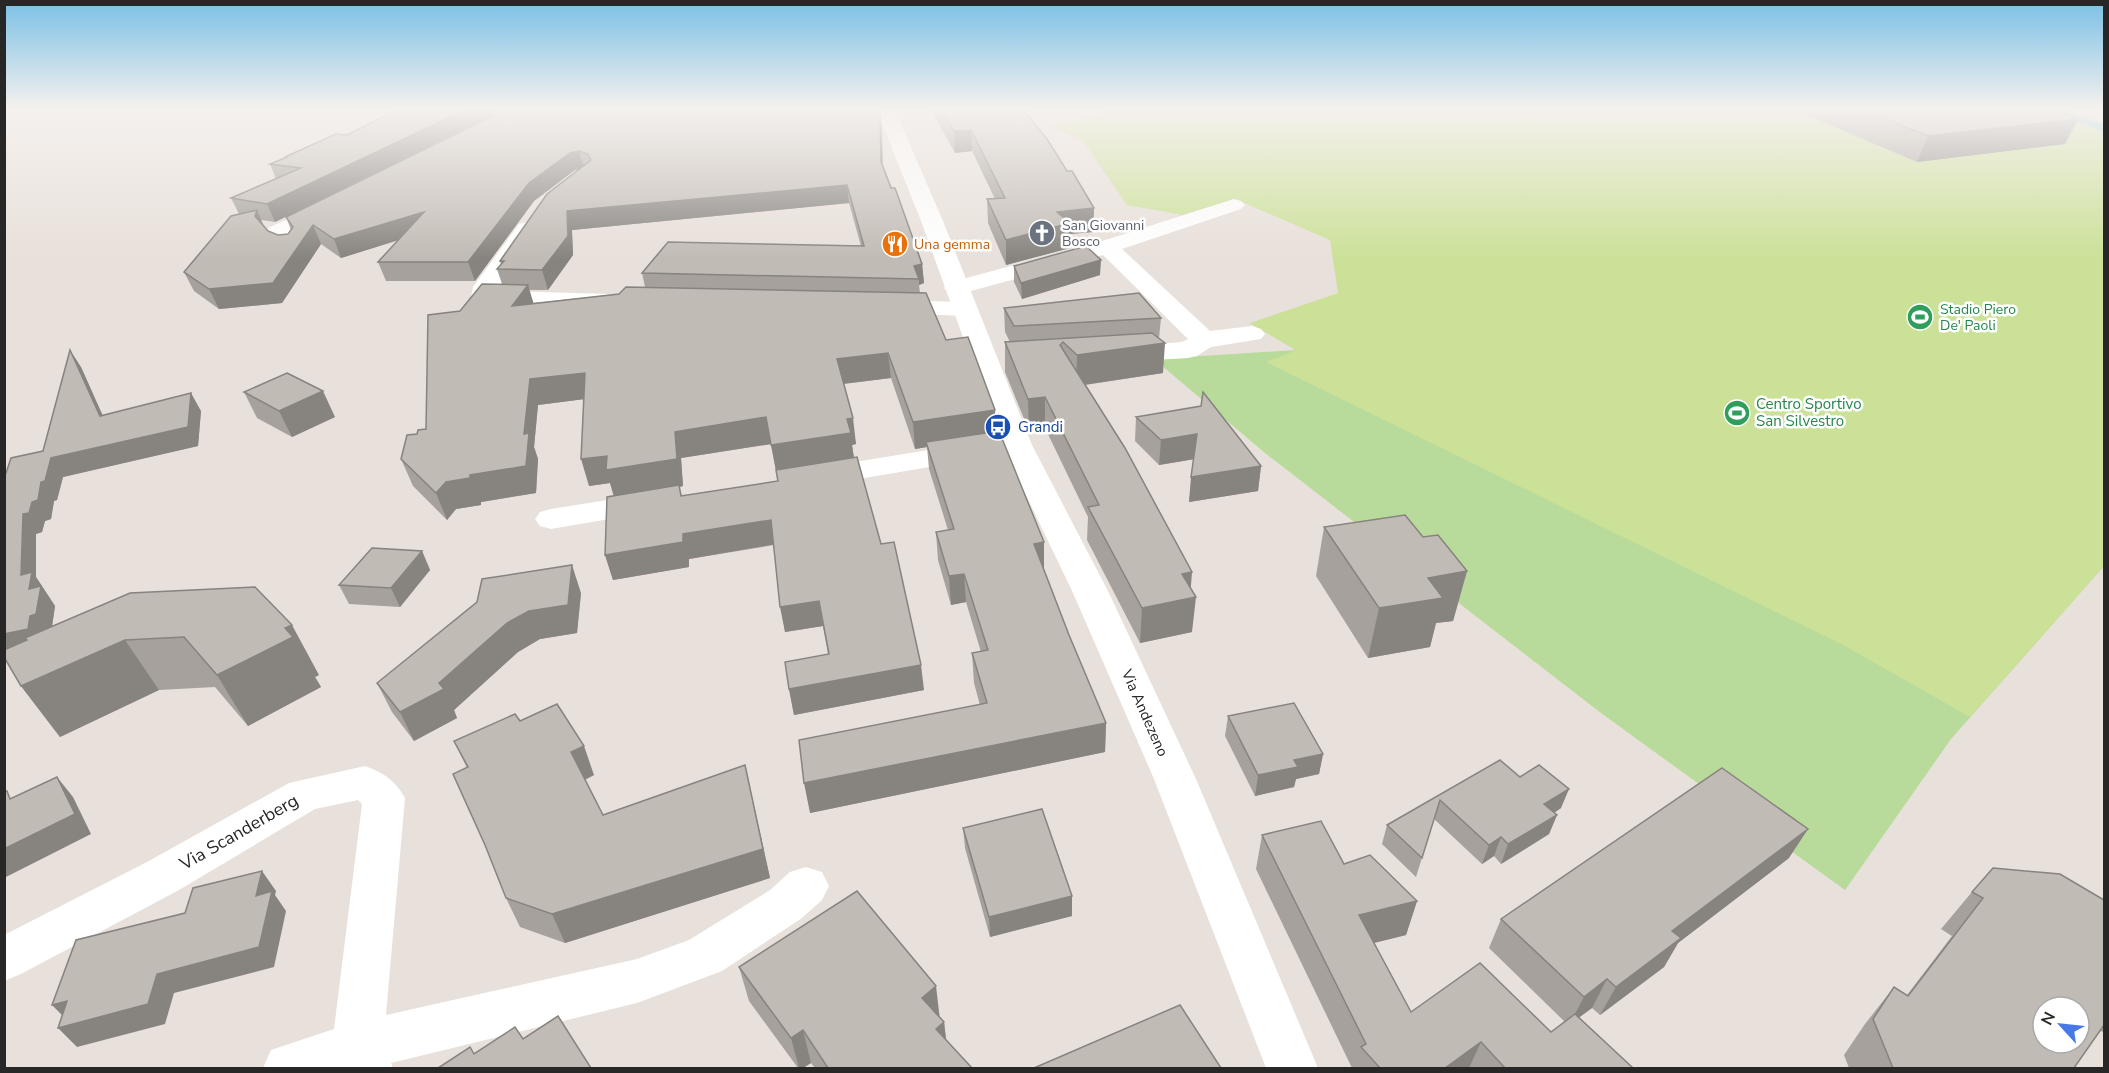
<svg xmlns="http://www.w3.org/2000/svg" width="2109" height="1073" font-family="'Nunito Sans',sans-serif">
  <rect width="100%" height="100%" fill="#e8e0da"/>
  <!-- green -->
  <path fill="#b8da9b" d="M1250,323l854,243 -153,173 -106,151 -244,-177 -336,-260 -111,-94 142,-9z"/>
  <!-- pitch -->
  <path fill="#cbe197" d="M1118,108h921l65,22v436l-134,151 -127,-72 -577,-283 31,-12 -47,-27 88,-30 -8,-53 -95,-41 -52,16 -56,-10 -44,-64 -32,-14z"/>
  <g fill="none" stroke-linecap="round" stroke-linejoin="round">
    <!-- stream -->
    <path stroke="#75d2e2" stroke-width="7" d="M2049,108l55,20"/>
    <!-- minor -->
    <g fill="#fff" fill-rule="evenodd">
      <path d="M1234,199l7,2 4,4 -4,4 -119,40 88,82 42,-5 9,3 4,5 -4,5 -50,8 -14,9 -9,2 -69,4 -9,-2 -4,-6 4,-6 72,-6 6,-3 -85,-84 -147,40 -8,-2 -4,-5 4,-5 151,-41z"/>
      <path d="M330,200l7,2 4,4 -4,4 -47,25 9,11 -3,5c-15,4 -23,-6 -31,-18l3,-5z"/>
      <path d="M527,222l8,2 3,5 -42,62 118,3 9,2 3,5 -3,5 -9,2 -131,-3 -9,-2 -3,-5 2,-11 46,-63z"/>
      <path d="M887,300l76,2 9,2 3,5 -3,5 -9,2 -85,-4 -3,-5 3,-5z"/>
      <path d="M971,443l11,3 4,6 -4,6 -164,28 -11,-2 -4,-7 4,-7 11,-2z"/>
      <path d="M651,493l11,3 5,7 -5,7 -111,19 -11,-3 -5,-7 5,-7 11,-3z"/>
      <path d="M365,766c18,6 31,15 40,32l-19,217 251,-56 52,-19 81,-50 20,-18 16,-5 16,5 7,14 -7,14 -20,18 -80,53 -85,32 -246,60 2,5h-130l8,-18 63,-21 28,-225 -4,-4 -43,9 -136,81 -158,84 -17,7v-46l143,-73 142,-79z"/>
    </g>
    <!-- secondary -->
    <path fill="#fff" fill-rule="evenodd" d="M876,108h18l49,113 89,224 77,148 87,186 122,289h-52l-112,-289 -81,-186 -71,-148 -81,-224z"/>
  </g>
  <!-- wall -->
  <g fill="#a6a19c" fill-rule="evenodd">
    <path d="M400,108h107l-232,114 -14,-2 2,5 5,6 10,4 10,-1 3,-4 -5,-13 223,-109h333l-2,3 40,2 3,52 39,99 2,19 -5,2 1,8 26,47 49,70 1,21 48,139 25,65 37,88 -1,29 -295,61 170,-108 -6,-22 -2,-30 9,-1 -15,-50 -15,3 -13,-45 -2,-28 12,-2 -19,-61 -2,-22 -12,2 -24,-71 -47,6 12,60 -4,1 2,12 70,233 -130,25 -5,-26 39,-35 -5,-28 -38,6 -11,-87 -85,14v8l-76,13 -8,-25 9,-60 -4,-12 -21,3 -5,-87 -46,6 -4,42 4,12 -2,34 -55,9v3l-25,4 -9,11 -34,-34 -12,-27 16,-25 9,-5 34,-118 42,-27 -5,-15 4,-4 -1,-4 79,-92 -4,1 -41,31 -59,80h-89l-8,-19 20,-22 -57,18 -20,-14 -39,59 -63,6 -25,-18 -10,-19 55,-58 -8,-16 45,-19 -6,-15 15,-6v-1l62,-22zM849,203l12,43 -219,27 3,14 -26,7 -86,9 -4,-13h19l25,-35 -1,-25zM771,444l7,37 -96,15 -3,-9 4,-1 -2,-28z"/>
    <path d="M930,108h92l72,100 -1,24 -23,2v14l-64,17 -18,-42 -1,-24h8l-23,-48 -17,2z"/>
    <path d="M1790,108h257l18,36 -148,18z"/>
    <path d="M1014,266l86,9 -78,24 -8,-17z"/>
    <path d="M1004,308l157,10 -2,20 4,35 -78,12 106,204 1,43 -52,11 -53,-103 1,-23 -43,-89 -16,3 -24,-59v-30h5l-5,-10z"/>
    <path d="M81,367l21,48 99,-4 -3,35 -135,31 -6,23 -3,1 -3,18 -6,2 -3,11 -6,2v43l19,29 -3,20 78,-33 189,82 -4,2 6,10 -73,39 -33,-39 -56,3 -99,47 -39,-51 -16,-28 38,-207z"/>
    <path d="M244,392l91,25 -43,20 -35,-19z"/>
    <path d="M1136,417l125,49 -3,25 -69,11 5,-43 -35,6 -24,-24z"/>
    <path d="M1324,527l99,10 44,34 -14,50 -17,2 -6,24 -62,11 -52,-82z"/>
    <path d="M422,551l8,19 -30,37 -51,-3 -10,-19z"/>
    <path d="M581,593l-4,40 -37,6 -22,13 -64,58 3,8 -43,23 -22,-29 -15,-29z"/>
    <path d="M1228,716l95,38 -4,20 -23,5 -2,8 -39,9 -30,-60z"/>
    <path d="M520,721l74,54 -9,5 18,35 142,-50 25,113 -205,65 -45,-16 -14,-29 -39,-130 -13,-27z"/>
    <path d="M1500,760l20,17 41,31 -7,5 3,2 -8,19 -48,30 -7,-8 -12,8 -48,-45 -18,58 -34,-33 5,-19z"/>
    <path d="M963,828l109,68v20l-82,21 -25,-89z"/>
    <path d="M1262,835l82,29 73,37 -11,34 -32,8 37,69 140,20 14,-10 -76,-74 12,-29 288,-61 -111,85 -14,24 -64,48 -8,-7 -13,9 54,51h-281l-96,-199z"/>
    <path d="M1972,892l132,8v132l-4,-1 -26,37h-225l-5,-13 21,-31 29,-37 13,8 45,-59 -11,-7z"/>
    <path d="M739,967l201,50 4,5 2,18 26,28h-157l-4,-5 -8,5h-5l-49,-67z"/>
  </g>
  <!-- shaded-wall -->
  <g fill="#87837f">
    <path d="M469,108h38l-232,114 -8,-18z"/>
    <path d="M880,113l2,17 1,50 -2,-18z"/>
    <path d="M2078,119l-13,25 -148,18 11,-26z"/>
    <path d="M971,130l1,21 -17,2 -1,-22z"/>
    <path d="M579,151l5,17 -9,2 -41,31 -59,80 -7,-19 61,-79 41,-30z"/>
    <path d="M847,185l2,18 -277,27 1,25 -25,35 -6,-20 25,-59z"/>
    <path d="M1094,208l-1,24 -23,2v14l-64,17v-25l51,-28z"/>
    <path d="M257,210l8,19 -10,-13z"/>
    <path d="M424,212l7,18 -90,28 -7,-19z"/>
    <path d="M313,225l8,19 -39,59 -63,6 -10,-20z"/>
    <path d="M1101,260l-1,15 -78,24 -1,-16z"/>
    <path d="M922,264l2,19 -5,2v-6l-5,-13z"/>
    <path d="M528,285l7,23 -23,-2z"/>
    <path d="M1165,343l-2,30 -87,13 1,-31z"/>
    <path d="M70,350l11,17 30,67 -11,-18z"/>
    <path d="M888,353l3,25 -50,6 -4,-25z"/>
    <path d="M585,373l8,25 -55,7 -4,42 4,12 -2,34 -55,9v3l-25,4 -9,11 -11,-27 10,-11 24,-7 54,-41 6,-55z"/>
    <path d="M323,391l12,26 -43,20 -13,-26z"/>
    <path d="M191,393l10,18 -3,35 -135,31 -6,23 -3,1 -3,18 -6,2 -3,11 -6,2v43l19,29 -4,28 -8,15 -39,9v-24l17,-59 2,-61 9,-12 19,-44z"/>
    <path d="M1045,397v31l-16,3 -1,-32z"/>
    <path d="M995,410l1,26 -70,6 1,5 -12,2 -2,-27z"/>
    <path d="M766,417l5,27 -90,14 2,28 -4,1 6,22 -71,-12 -4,-14 -21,3 -8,-27 94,-27z"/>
    <path d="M853,418l3,26 -4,1 2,14 -78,12 -5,-26 76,-26z"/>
    <path d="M1197,434l-2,25 -36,6 2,-25z"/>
    <path d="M1261,466l-3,25 -69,11 2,-25z"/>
    <path d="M771,520l5,24 -87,15v8l-76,13 -8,-25 78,-21z"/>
    <path d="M1044,542v28l-10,-26z"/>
    <path d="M422,551l8,19 -30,37 -9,-19z"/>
    <path d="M572,565l9,28 -4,40 -37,6 -22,13 -64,58 3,8 -43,23 -14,-29z"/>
    <path d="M1467,571l-14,50 -17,2 -6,24 -62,11 11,-50 49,-30z"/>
    <path d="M1192,572l-2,27 6,-2 -4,35 -52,11 2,-35 40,-34z"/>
    <path d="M964,574l2,28 -15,3 -2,-29z"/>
    <path d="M819,601l4,25 -38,6 -5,-25z"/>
    <path d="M292,625l27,50 -4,2 6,10 -73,39 -31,-51 68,-47z"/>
    <path d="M125,640l34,50 -99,47 -39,-51z"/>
    <path d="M921,665l3,25 -130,25 -5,-26z"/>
    <path d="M1106,723l-1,29 -295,61 -6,-30z"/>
    <path d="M584,746l10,29 -12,6 -11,-29z"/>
    <path d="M1323,754l-4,20 -23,5 -2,8 -39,9 3,-21 36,-15z"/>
    <path d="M745,765l25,113 -205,65 -13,-29z"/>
    <path d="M57,777l16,20 18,37 -87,44v-29z"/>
    <path d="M1569,789l-8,19 -24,16 7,-20z"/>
    <path d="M1557,815l-8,19 -48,30 7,-20z"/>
    <path d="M1808,829l-19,29 -111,85 -14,24 -64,48 16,-28 56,-56z"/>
    <path d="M1501,837l-7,19 -12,8 7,-19z"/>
    <path d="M262,871l14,20 -1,4 11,16 -12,56 -100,26 -9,31 -88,23 -19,-19 13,-4 -19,-19 105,-31 99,-78z"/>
    <path d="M1072,896v20l-82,21 -1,-20z"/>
    <path d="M1417,901l-11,34 -57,14 10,-34z"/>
    <path d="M1607,979l-15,29 -23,17 15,-28z"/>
    <path d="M936,986l4,34 -18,-22z"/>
    <path d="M944,1022l4,34 -12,-27z"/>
    <path d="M803,1030l8,33 -8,5h-4l-8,-30z"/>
    <path d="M1481,1042l-12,26h-24z"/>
  </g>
  <!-- building -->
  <g fill="#c1bbb5" stroke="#87837f" stroke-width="1.5" fill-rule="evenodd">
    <path d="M400,108h69l-202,96 -36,-6 70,-30 -31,-4 17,-7h-2l51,-23 11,1z"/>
    <path d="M509,108h300l71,5 1,49 10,26h4l27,76 -8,2 5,13 -277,-6 26,-31 196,4 -17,-61 -280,26 1,25 -26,34 -45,-1 7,-8h-4l47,-67 44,-34 -3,-6 -9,-3 -9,2 -41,30 -61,79h-90l46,-50 -90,27 -21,-14 -40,58 -64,6 -25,-17 47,-56 26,-6 -2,6 13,15 10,4 10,-1 5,-7 -7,-10z"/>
    <path d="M941,108h81l25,31 20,32h5l22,37 -37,4 13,11 -64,17 -19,-41 18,-1 -34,-68 -17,1z"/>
    <path d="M1859,108h188l31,11 -150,17z"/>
    <path d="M1086,246l15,14 -80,23 -7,-17z"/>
    <path d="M482,284l46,1 -16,21 107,-12 7,-7 300,6 20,47 22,-3 27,73 -82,12 -25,-69 -51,6 16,59 -6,1 4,14 -80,12 -5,-28 -91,15 2,27 -71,11 1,-14 -26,3 4,-86 -55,6 -6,55 5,-1 -3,33 -56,9v3l-24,4 -10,11 -35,-34 6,-24 10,-1 1,-4 8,-1 2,-114 32,-4z"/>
    <path d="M1139,293l22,25 -147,8 -10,-18z"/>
    <path d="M1152,333l13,10 -88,12 -14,-13 -3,3 65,103 67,124 -10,2 14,23 -54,11 -54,-101 11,-2 -54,-108 -17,2 -23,-57z"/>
    <path d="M70,350l30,66 91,-23 -3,34 -137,31 -6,23 -4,1 -3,18 -6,2 -3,11 -6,1 -2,61 11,-3 -3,17 12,-3 -5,28 -6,2 -2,13 -24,5v-155l7,-21 32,-7z"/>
    <path d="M287,373l36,18 -44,20 -35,-19z"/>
    <path d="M1203,392l58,74 -70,11 6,-43 -36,6 -25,-23 65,-11z"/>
    <path d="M999,431l45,111 -10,2 35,91 37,88 -302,60 -5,-43 188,-37 -15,-50 16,-3 -24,-76 -15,2 -13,-44 18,-3 -28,-87z"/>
    <path d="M857,457l24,87 13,-2 27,123 -132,24 -4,-27 44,-8 -10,-53 -39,6 -9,-87 -88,14v8l-78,13 2,-58 72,-12 2,11 97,-15 -2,-11z"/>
    <path d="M1405,515l18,22 15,-2 29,36 -39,7 15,20 -64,10 -55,-81z"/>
    <path d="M372,548l50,3 -31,37 -52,-3z"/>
    <path d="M572,565l-4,40 -39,6 -22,12 -68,60 5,6 -44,23 -23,-29 100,-81 5,-23z"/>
    <path d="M255,587l37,38 -7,3 8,9 -76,38 -33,-38 -59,3 -104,46 -17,-29v-7l23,-10 -2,-2 105,-45z"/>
    <path d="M1294,703l29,51 -29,6 4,7 -40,8 -30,-59z"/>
    <path d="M557,704l27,42 -13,6 32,63 142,-50 18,84 -211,65 -46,-16 -21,-53 -32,-71 15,-7 -14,-26 61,-27 5,7z"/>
    <path d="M1500,760l20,17 19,-12 30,24 -25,15 13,11 -49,29 -7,-7 -12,8 -49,-45 -18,58 -35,-33z"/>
    <path d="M1722,768l86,61 -136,102 9,7 -65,49 -9,-8 -23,18 -83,-78z"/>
    <path d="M57,777l18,37 -71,35v-57l3,-1 3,8z"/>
    <path d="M1042,809l30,87 -83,21 -26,-89z"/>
    <path d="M1321,821l23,43 26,-9 47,46 -58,14 52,97 69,-49 71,69 24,-18 58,54h-128l-24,-26 -36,26h-65l-19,-21 5,-3 -104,-209z"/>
    <path d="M1993,868l67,6 44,26v125l-30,43h-181l-20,-49 21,-32 14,9 75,-98 -11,-6zM2043,1007h36v36h-36z"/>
    <path d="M262,871l-6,25 16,-5 -13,56 -102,27 -9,30 -90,24 9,-27 -15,4 24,-65 109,-27 8,-25z"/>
    <path d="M857,891l79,95 -14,12 22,24 -8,7 36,39h-144l-25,-38 -12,8 -52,-71z"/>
    <path d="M1180,1005l41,63h-187z"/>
    <path d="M558,1016l33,52h-153l32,-21 4,7 41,-27 8,12z"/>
  </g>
  <!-- sky -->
  <linearGradient id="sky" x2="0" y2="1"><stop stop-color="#7ac0e6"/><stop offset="0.42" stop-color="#f5f1ee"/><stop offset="1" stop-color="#f5f1ee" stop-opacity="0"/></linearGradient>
  <rect width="2109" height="259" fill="url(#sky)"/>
  <!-- icons -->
  <defs>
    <symbol id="church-disc" viewBox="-11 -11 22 22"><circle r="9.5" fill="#6b7280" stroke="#fff"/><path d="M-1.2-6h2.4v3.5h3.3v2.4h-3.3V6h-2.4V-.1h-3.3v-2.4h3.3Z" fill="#fff"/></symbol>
    <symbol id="restaurant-disc" viewBox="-11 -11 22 22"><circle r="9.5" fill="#e8710a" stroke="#fff"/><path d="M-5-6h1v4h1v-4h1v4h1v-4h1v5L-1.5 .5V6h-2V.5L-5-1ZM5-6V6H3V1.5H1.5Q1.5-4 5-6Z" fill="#fff"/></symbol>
    <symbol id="stadium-disc" viewBox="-11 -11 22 22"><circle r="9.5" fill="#2e9e5b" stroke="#fff"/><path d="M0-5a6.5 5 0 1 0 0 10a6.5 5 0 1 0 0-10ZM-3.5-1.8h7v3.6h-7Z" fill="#fff"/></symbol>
    <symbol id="bus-disc" viewBox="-11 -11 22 22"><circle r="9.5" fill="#1a4fb4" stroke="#fff"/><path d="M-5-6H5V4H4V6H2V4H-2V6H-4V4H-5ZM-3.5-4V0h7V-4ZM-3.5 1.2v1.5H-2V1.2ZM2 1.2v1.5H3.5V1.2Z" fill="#fff"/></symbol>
  </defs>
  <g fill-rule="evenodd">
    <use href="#church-disc" x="1027" y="218" width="30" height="30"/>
    <use href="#restaurant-disc" x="880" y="229" width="30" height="30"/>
    <use href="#stadium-disc" x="1905" y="302" width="30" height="30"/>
    <use href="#stadium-disc" x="1722" y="398" width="30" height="30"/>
    <use href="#bus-disc" x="983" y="412" width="30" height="30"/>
  </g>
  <g text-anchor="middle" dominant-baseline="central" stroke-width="5" stroke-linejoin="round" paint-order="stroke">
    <!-- far-worship labels -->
    <g font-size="14" fill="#5b616d" stroke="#fff" text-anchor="start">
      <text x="1062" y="225">San Giovanni<tspan x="1062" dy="16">Bosco</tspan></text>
    </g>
    <!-- far-food labels -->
    <g font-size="14" fill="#c56008" stroke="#fff" text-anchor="start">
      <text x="914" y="244">Una gemma</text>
    </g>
    <!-- far-leisure labels -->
    <g font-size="14" fill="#27864d" stroke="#fff" text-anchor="start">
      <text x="1940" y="309">Stadio Piero<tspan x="1940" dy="16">De' Paoli</tspan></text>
    </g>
    <!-- leisure labels -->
    <g font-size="15" fill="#27864d" stroke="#fff" text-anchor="start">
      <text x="1756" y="404">Centro Sportivo<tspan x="1756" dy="17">San Silvestro</tspan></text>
    </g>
    <!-- transit labels -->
    <g font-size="15" fill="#164399" stroke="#fff" text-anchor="start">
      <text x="1018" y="427">Grandi</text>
    </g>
    <!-- street labels -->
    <g font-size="15" fill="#272727" stroke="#fff">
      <text transform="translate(1145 713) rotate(66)">Via Andezeno</text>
    </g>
    <!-- near-street labels -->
    <g font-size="18" fill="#272727" stroke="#fff">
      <text transform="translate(239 832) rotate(-30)">Via Scanderberg</text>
    </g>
  </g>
  <!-- border -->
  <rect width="2109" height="1073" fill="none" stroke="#272727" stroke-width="12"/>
  <!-- north arrow -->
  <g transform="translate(2061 1025) rotate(297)"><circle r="28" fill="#ffffff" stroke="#a9a9a9" stroke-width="1.5"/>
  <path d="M0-4.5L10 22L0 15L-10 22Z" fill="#4879e7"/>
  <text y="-9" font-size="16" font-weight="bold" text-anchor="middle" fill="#272727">N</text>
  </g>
</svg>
